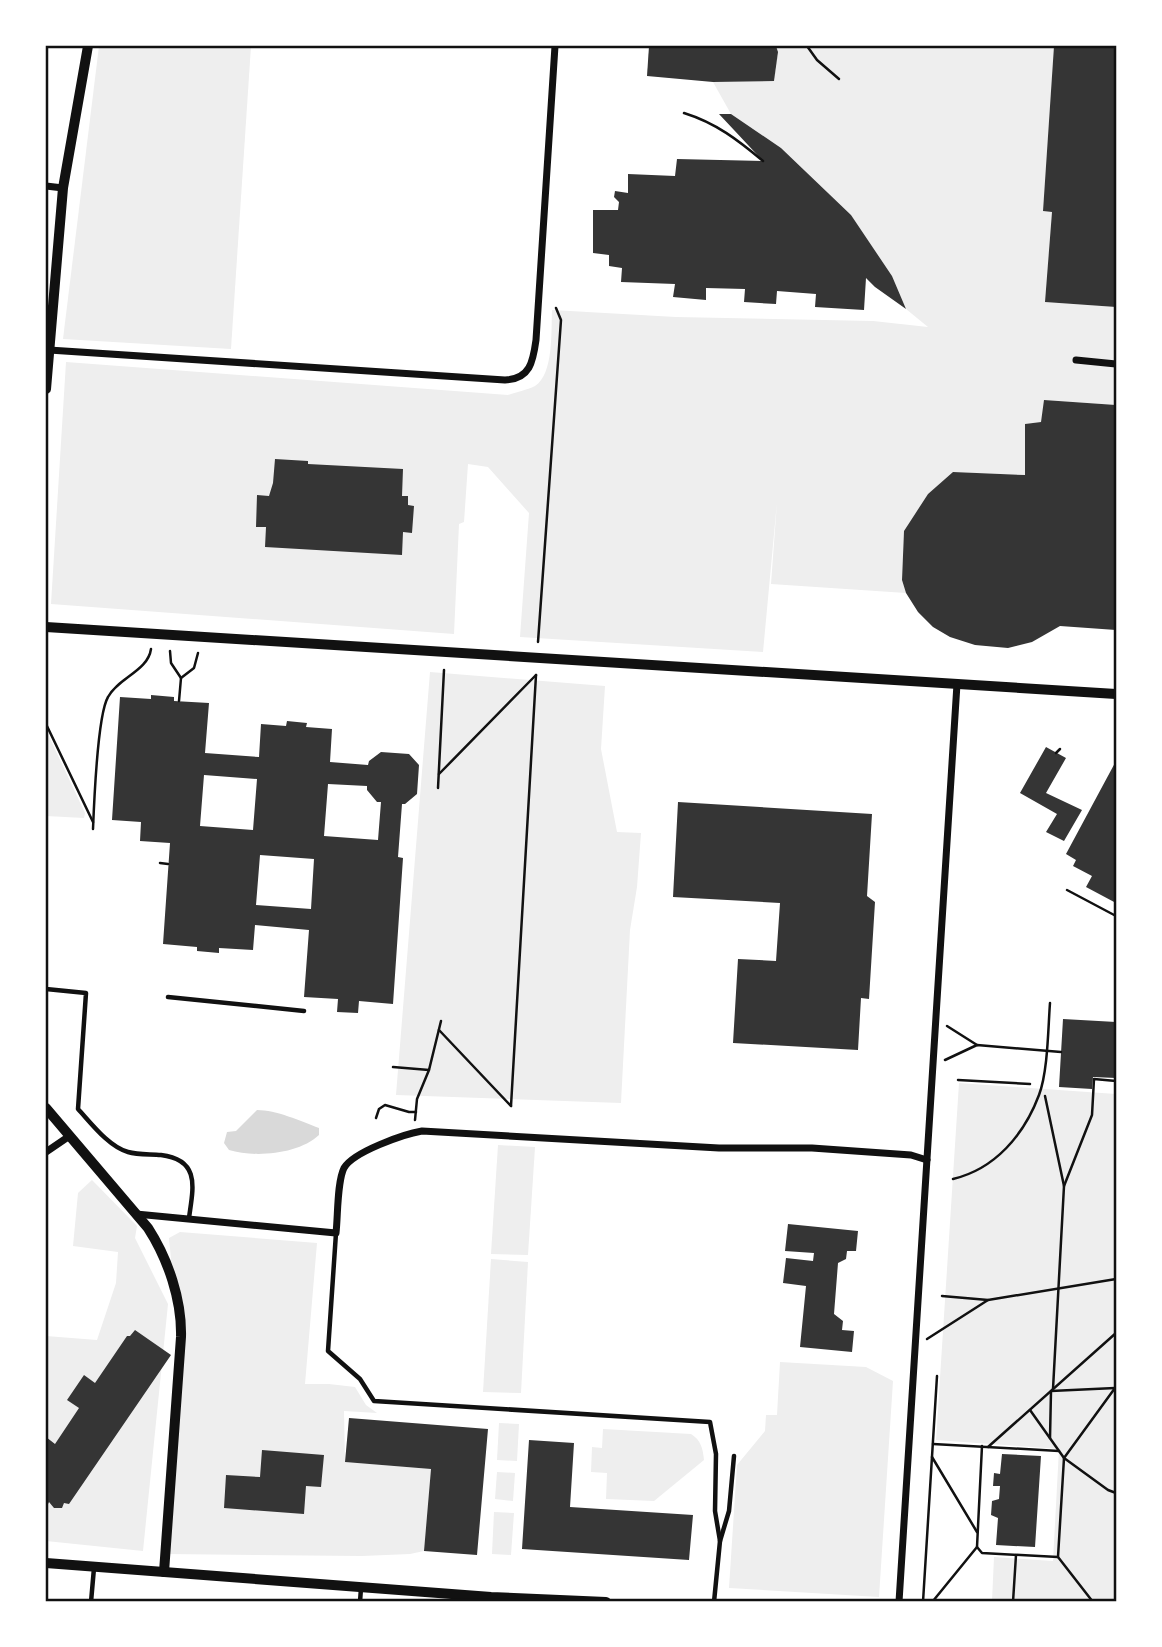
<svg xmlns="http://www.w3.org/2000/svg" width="1162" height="1647" font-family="'Times New Roman',serif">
  <rect width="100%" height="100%" fill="#fff"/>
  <!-- green -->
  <g fill="#eee">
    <path d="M99,46h152l-20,303 -168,-10z"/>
    <path d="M776,46h278l-11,165 9,1 -7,90 71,5v98l-71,-5 -4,22 -16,2v51l-71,-3 -26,22 -24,37 -2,49 4,13 -135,-9 6,-82 -14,150 -243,-15 9,-124 -41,-46 -20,-3 -4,58 -5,2 -5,110 -403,-30 15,-242 442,33c8,-3 19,-5 27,-9 19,-12 16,-56 17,-76l124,7 197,4 55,6 -22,-18 -14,-33 -41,-61 -70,-67 -50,-34 -18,-32 61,-1 4,-29z"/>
    <path d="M430,672l175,14 -4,63 16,83 24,1 -4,54 -7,43 -9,173 -225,-8z"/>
    <path d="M46,730l39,83 -1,5 -38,-2z"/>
    <path d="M959,1083l157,11v507h-124l2,-44 59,4 6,-112 -123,-9z"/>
    <path d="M498,1145l37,2 -7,108 -37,-1z"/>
    <path d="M92,1180l45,46 -2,12 33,66 -25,247 -97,-10v-205l51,4 19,-57 2,-31 -45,-6 5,-53z"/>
    <path d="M180,1232l137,11 -12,141h24l26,3 11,18 11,8 -33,-2 1,51 86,7 -7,82 -14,3 -48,2 -196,-2 14,-199 -11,-117z"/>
    <path d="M491,1259l37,3 -7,131 -38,-1z"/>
    <path d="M780,1362l86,5 27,14 -14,216 -150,-9 8,-123 28,-34 1,-16h11z"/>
    <path d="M499,1423l20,1 -2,37 -20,-1z"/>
    <path d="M603,1429l88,5c10,6 12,15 13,26l-50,41 -48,-2 1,-26 -16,-1 1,-25 10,1z"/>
    <path d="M497,1472l18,1 -2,28 -18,-2z"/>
    <path d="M494,1512l20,1 -3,42 -19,-1z"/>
  </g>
  <!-- water -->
  <path fill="#d9d9d9" d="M257,1110c19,0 44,11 62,18v7c-20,19 -64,23 -90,15l-5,-7 3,-11 9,-1z"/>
  <!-- building -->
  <g fill="#353535" fill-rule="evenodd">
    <path d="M649,46h127l2,6 -4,29 -61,1 -66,-6z"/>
    <path d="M1054,46h62v261l-71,-5 7,-90 -9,-1z"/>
    <path d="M719,114h12l50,34 70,67 41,61 14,33 -31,-22 -9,-9 -2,32 -49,-3 1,-13 -39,-3 -1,13 -32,-2 1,-13 -39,-1v12l-33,-3 2,-13 -54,-2 1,-14 -13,-2v-11l-16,-2v-43h25l1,-8 -5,-5 1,-6 13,2v-19l47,2 2,-17 86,2z"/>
    <path d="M1044,400l72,5v225l-56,-4 -28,16 -24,6 -33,-3 -25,-8 -17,-10 -15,-15 -12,-19 -4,-13 2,-49 24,-37 25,-22 72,3v-51l16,-2z"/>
    <path d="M275,459l33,2v3l95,5 -1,27h6v9l6,1 -2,27 -9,-1 -1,23 -137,-8 1,-20h-10l1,-32 12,1 4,-13z"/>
    <path d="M151,695l23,2v4l35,2 -4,50 54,4 2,-33 25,2 1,-5 20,2 -1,4 26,2 -2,33 38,3 1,-4 12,-9 28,2 10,11 -2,29 -12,10h-3l-4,53 5,1 -10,146 -34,-3 -1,12 -21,-1 1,-13 -34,-2 5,-67 -54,-5 -2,25 -34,-2v5l-22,-2v-4l-34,-3 7,-101 -30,-2 1,-19 -29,-2 8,-123 31,2zM204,775l53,4 -4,51 -53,-4zM328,784l39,2v4l10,12h4l-3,38 -54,-4zM260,855l54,4 -3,50 -55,-4z"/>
    <path d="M1046,747l20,11 -20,35 36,17 -18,31 -18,-9 11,-18 -37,-21z"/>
    <path d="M1116,761v142l-30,-16 6,-11 -19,-10 3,-6 -10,-6z"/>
    <path d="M678,802l194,12 -5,82 8,6 -6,97 -8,-1 -3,52 -125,-7 5,-84 38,2 4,-58 -107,-6z"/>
    <path d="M1063,1019l53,3v56l-23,-1 -1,12 -33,-2z"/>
    <path d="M788,1224l70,7 -2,20h-9l-1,8 -8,4 -4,51 9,7 -1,9 12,1 -2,21 -52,-5 6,-61 -23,-3 3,-25 27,3 1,-8 -29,-2z"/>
    <path d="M135,1330l36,25 -102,149 -5,-1 -2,5h-8l-5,-6 -3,6v-71l9,7 24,-36 -12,-8 17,-25 11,8 32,-47h3z"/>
    <path d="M349,1418l139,11 -11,126 -53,-4 7,-82 -86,-7z"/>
    <path d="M529,1440l45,3 -4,64 123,8 -4,45 -167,-11z"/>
    <path d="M262,1450l62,5 -3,32 -15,-1 -2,28 -80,-6 2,-33 34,2z"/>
    <path d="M1002,1454l39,2 -6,91 -39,-2 2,-27 -7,-3 1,-14 7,-2 1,-13h-7l1,-13 6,1z"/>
  </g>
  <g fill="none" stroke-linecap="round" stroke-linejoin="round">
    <!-- path -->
    <g stroke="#111" stroke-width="2.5">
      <path d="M807,46l10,14 22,19"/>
      <path d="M684,113c32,10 54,27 79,48"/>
      <path d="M538,642l23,-322 -5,-12"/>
      <path d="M170,651l1,12 10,15"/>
      <path d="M179,701l2,-23 13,-10 4,-15"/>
      <path d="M46,724l47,98"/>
      <path d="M1056,753l4,-4"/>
      <path d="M439,774l97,-99"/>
      <path d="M438,788l6,-118"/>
      <path d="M93,829c1,-25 5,-115 15,-132 10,-19 40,-26 43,-48"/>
      <path d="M160,863l8,1"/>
      <path d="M1067,890l49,26"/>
      <path d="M947,1026l30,19"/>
      <path d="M439,1030l72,76"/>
      <path d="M945,1060l32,-15 84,7"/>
      <path d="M393,1067l36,3"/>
      <path d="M958,1080l72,4"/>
      <path d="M1045,1096l19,90"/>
      <path d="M511,1106l25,-431"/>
      <path d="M376,1118l3,-9 6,-4 24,7h7"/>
      <path d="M415,1120l2,-21 12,-29 12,-49"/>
      <path d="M953,1179c42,-10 71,-44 86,-84 9,-24 9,-66 11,-92"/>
      <path d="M942,1296l46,4 128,-21"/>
      <path d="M927,1339l61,-39"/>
      <path d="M1053,1389l11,-203 28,-71 2,-36 22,2"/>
      <path d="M1030,1410l34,48 44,32 8,3"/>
      <path d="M1050,1438l1,-47 64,-3"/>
      <path d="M933,1444l126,7"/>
      <path d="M982,1446l-5,101 5,6 76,4"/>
      <path d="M988,1447l128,-114"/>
      <path d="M932,1457l45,75"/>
      <path d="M933,1601l44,-54"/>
      <path d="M923,1602l14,-226"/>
      <path d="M1013,1602l3,-47"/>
      <path d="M1093,1602l-35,-45 6,-99 51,-70"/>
    </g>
    <!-- service -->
    <g stroke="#111" stroke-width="4.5">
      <path d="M46,989l40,4 -8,116c13,14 31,38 50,43 10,3 22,2 33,3 40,5 32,33 28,63"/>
      <path d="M168,997l136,14"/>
      <path d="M336,1233l-8,118 32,28 14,22 336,21 6,32 -1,57 5,30"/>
      <path d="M91,1602l3,-34"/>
      <path d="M360,1602l1,-14"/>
      <path d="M714,1602l6,-61 9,-30 5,-55"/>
    </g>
    <!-- minor -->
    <g stroke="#111" stroke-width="7">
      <path d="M46,186l17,2"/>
      <path d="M49,350l456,30c25,-1 28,-18 31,-40l19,-294"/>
      <path d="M1076,360l40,4"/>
      <path d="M46,1152l22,-15"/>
      <path d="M136,1214l200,19c2,-17 1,-51 8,-65 9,-16 60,-34 78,-37l297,17h93l99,7 16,5"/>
      <path d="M899,1602l58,-918"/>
    </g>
    <!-- tertiary -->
    <g stroke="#111" stroke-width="10">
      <path d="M46,389l17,-201 25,-142"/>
      <path d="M46,627l1070,67"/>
      <path d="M46,1108l102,120c20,31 34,72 33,109l-17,235"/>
      <path d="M46,1563l445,34 115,5"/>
    </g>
  </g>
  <!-- border -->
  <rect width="1162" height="1647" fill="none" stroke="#ffffff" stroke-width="94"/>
  <rect x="47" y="47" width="1068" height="1553" fill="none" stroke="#111" stroke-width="2.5"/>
</svg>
